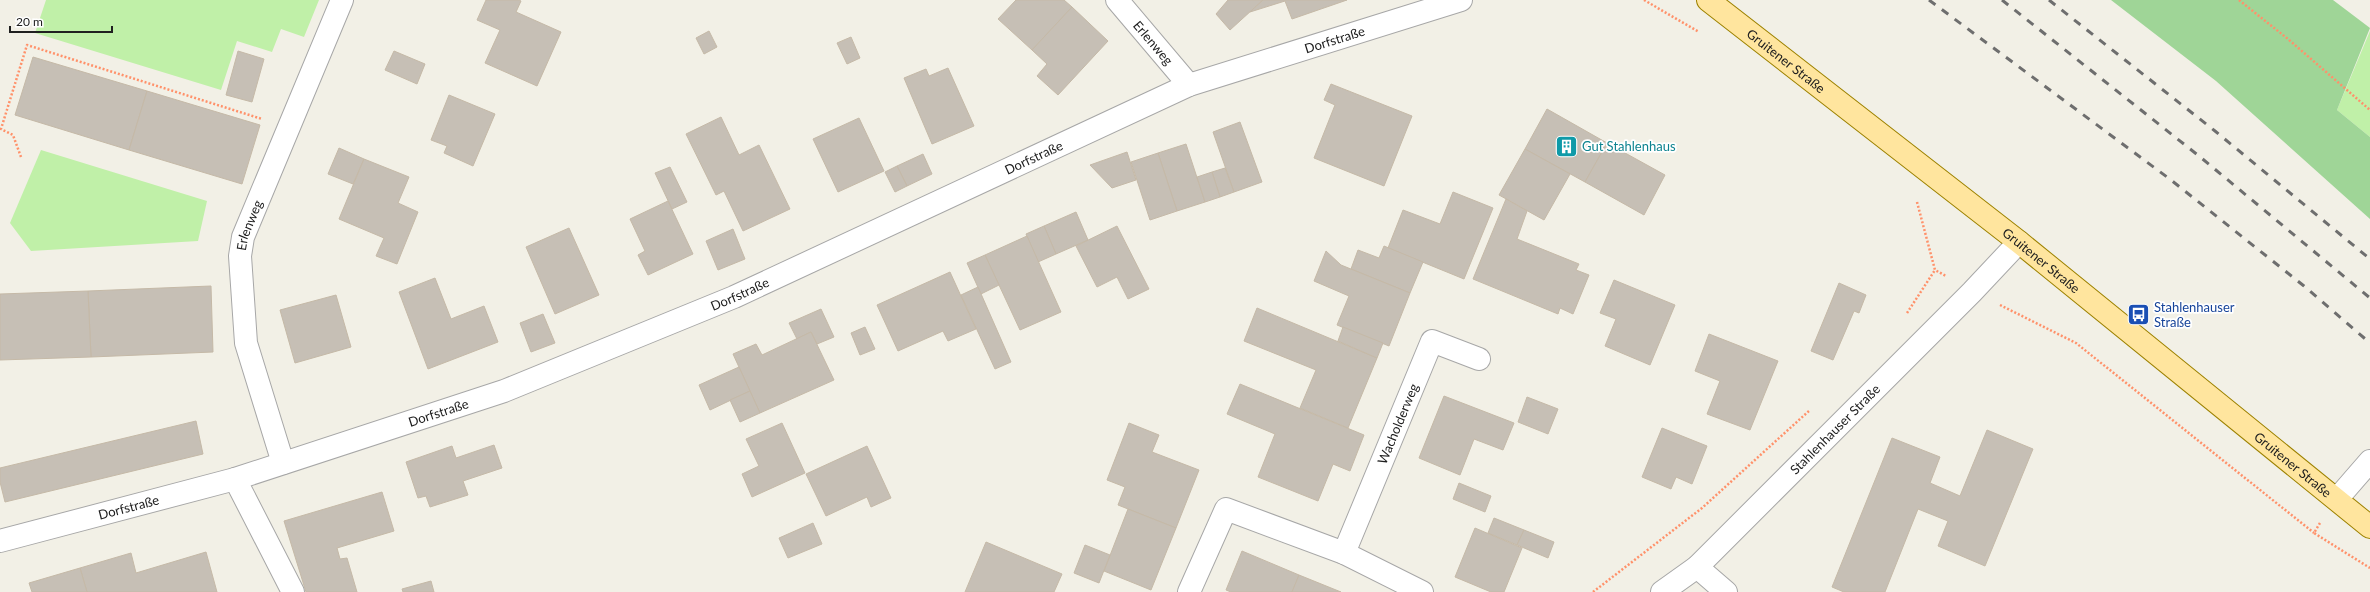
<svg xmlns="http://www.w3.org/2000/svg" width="2370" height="592" font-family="Lato,sans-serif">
  <rect width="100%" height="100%" fill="#f2f0e6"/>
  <!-- grass -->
  <g fill="#c0f0a8">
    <path d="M46,0h273l-15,37 -23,-8 -9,23 -35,-11 -16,49 -186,-57z"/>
    <path d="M2370,31v106l-33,-27z"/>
    <path d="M41,150l166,51 -9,40 -167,10 -21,-28z"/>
  </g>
  <!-- forest -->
  <path fill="#9fd597" d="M2111,0h222l37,28 -33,82 33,27v82l-154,-138z"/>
  <!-- building -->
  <g fill="#c6bfb5" stroke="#c5b9a7">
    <path d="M486,0h33l2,1 -5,11 45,20 -24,54 -52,-23 15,-33 -23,-10z"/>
    <path d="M1016,0h48l8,7 -40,43 -34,-31z"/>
    <path d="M1228,0h35l-33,30 -14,-16z"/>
    <path d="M1263,0h84l-55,19 -7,-18 -35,11z"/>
    <path d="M1072,7l36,34 -50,54 -21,-19 10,-12 -15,-14z"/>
    <path d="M709,31l8,16 -13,7 -8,-16z"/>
    <path d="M851,37l9,21 -13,6 -10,-21z"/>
    <path d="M238,51l26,8 -12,43 -26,-7z"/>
    <path d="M394,51l31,13 -8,20 -32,-14z"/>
    <path d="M33,57l114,34 -18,59 -114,-35z"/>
    <path d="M948,68l26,58 -42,18 -28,-66 22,-9 3,7z"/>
    <path d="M1331,84l81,32 -28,70 -70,-28 21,-53 -11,-5z"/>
    <path d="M147,91l113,34 -18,59 -113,-34z"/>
    <path d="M449,95l46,19 -22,52 -29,-13 3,-7 -16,-6z"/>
    <path d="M1547,109l60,34 -22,39 -60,-33z"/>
    <path d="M721,117l18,38 20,-10 31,64 -47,22 -19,-40 -8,4 -30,-61z"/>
    <path d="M859,118l25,53 -46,21 -25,-53z"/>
    <path d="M1240,122l22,60 -28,10 -21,-60z"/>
    <path d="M1607,143l58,32 -21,40 -59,-33z"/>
    <path d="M1186,144l19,58 -28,9 -19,-58z"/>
    <path d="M339,148l25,11 -11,25 -25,-10z"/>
    <path d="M1525,149l45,25 -26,46 -45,-25z"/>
    <path d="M1127,152l9,28 -24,8 -22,-23z"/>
    <path d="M1158,153l19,58 -27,9 -19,-58z"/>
    <path d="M923,154l9,20 -25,12 -10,-20z"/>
    <path d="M364,159l45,18 -11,26 20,9 -21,52 -21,-8 8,-18 -45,-19z"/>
    <path d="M897,166l10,20 -12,6 -10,-20z"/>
    <path d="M670,167l17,35 -15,7 -17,-36z"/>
    <path d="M1225,168l9,24 -14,5 -8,-25z"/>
    <path d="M1212,172l8,25 -15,5 -8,-25z"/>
    <path d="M1453,192l40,16 -29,71 -76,-31 15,-38 37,14z"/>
    <path d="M1506,199l21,12 -10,28 62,25 -3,6 13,5 -16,39 -13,-6 -2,6 -85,-35z"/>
    <path d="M668,201l25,53 -45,21 -10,-20 7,-4 -15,-32z"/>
    <path d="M1076,212l12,28 -32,14 -12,-28z"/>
    <path d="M1044,226l12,28 -18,8 -12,-28z"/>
    <path d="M1117,226l32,63 -21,10 -11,-22 -20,10 -21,-41z"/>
    <path d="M569,228l30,67 -44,19 -29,-67z"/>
    <path d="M733,229l12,30 -27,11 -12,-29z"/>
    <path d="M1027,236l34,76 -41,18 -35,-75z"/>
    <path d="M1384,246l39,16 -13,31 -59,-24 7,-19 21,8z"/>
    <path d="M1326,251l15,14 69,28 -21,53 -52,-21 12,-29 -35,-15z"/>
    <path d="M985,255l14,30 -18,9 -14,-31z"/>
    <path d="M950,272l26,57 -28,12 -5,-10 -45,20 -21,-46z"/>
    <path d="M435,278l16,41 33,-13 14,36 -70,27 -29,-77z"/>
    <path d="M1614,280l61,25 -25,60 -45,-19 11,-27 -16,-6z"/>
    <path d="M1839,283l27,12 -7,18 -5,-2 -21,49 -22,-9z"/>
    <path d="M211,286l2,66 -122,5 -3,-66z"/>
    <path d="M978,287l33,75 -16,7 -34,-74z"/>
    <path d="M88,291l3,66 -91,3v-66z"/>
    <path d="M336,295l15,52 -56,16 -15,-53z"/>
    <path d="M1257,308l120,50 -29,70 -48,-20 16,-38 -72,-29z"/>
    <path d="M821,309l13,28 -17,7 -6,-12 -14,7 -8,-16z"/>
    <path d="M543,314l12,29 -24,9 -11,-29z"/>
    <path d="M865,327l10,22 -15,6 -9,-22z"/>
    <path d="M1343,327l40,16 -6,15 -39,-17z"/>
    <path d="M811,332l23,48 -74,33 -27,-59 23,-10 6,11z"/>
    <path d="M1709,334l69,27 -28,69 -43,-16 13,-33 -25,-10z"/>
    <path d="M739,367l11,24 -40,19 -11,-25z"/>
    <path d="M1240,384l124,51 -14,36 -17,-7 -15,37 -60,-24 17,-43 -48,-20z"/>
    <path d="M750,391l10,22 -20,9 -10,-22z"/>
    <path d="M1444,396l70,27 -11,27 -29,-11 -14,36 -41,-17z"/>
    <path d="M1527,397l31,12 -10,25 -30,-12z"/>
    <path d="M196,421l7,33 -198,48 -5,-20v-14z"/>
    <path d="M782,423l23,50 -53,24 -10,-23 17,-8 -13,-27z"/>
    <path d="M1129,423l30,12 -7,17 47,18 -23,58 -58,-23 7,-18 -18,-7z"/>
    <path d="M1662,428l45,18 -15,38 -16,-7 -5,12 -29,-12z"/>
    <path d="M1987,430l46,19 -48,117 -47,-20 10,-25 -30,-12 -33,83h-41l-12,-5 60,-149 48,19 -10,26 30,13z"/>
    <path d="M494,445l8,23 -39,13 5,14 -38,12 -4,-11 -8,2 -12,-36 46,-16 4,12z"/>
    <path d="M867,446l24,52 -20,9 -4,-10 -41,19 -20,-42z"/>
    <path d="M1459,483l32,13 -6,16 -32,-13z"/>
    <path d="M382,492l12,39 -57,17 3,11 7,-1 10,34h-51l-22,-71z"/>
    <path d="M1128,509l48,19 -25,62 -47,-19z"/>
    <path d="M1494,518l30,12 -7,15 -29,-12z"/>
    <path d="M813,523l9,21 -34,14 -9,-20z"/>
    <path d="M1475,528l47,20 -18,44h-13l-36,-15z"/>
    <path d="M1524,530l30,12 -6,16 -31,-13z"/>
    <path d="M986,542l76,32 -8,18h-89z"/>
    <path d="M1085,545l25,10 -11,28 -25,-10z"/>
    <path d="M1242,551l57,24 -7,17h-61l-5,-2z"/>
    <path d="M206,552l11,40h-130l-7,-24 51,-15 5,20z"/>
    <path d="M80,568l7,24h-55l-3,-9z"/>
    <path d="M1299,575l42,17h-49z"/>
    <path d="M431,581l3,11h-31l-1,-3z"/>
  </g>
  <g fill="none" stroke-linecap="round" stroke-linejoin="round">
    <defs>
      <g id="minor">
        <path id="s1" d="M1117,0l72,85"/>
        <path id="s2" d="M283,463l-37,-120 -6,-87 3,-19 99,-237"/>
        <path d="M235,479l58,113"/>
        <path d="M2337,499l33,-38"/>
        <path id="s3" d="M0,541l235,-62 269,-88 230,-94 455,-212 272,-85"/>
        <path id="s4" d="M1344,553l88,-212 47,18"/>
        <path d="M1697,567l29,25"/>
        <path d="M1189,592l37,-83 118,44 78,39"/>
        <path id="s5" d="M1662,592l35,-25 275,-275 47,-50"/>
      </g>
      <g id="major">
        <path id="s6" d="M1708,0l311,242 351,285"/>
      </g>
    </defs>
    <!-- minor casing -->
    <use href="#minor" stroke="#a7a7a7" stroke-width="24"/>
    <!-- major casing -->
    <use href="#major" stroke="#9d8200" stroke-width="24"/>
    <!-- path -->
    <g stroke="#ff916a" stroke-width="2.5" stroke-dasharray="2 2" stroke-linecap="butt">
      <path d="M1644,0l55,32"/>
      <path d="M2239,0l49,39 82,71"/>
      <path d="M21,157l-8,-22 -12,-6 26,-84 235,74"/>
      <path d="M1917,202l18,68 11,6"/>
      <path d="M2000,305l76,38 238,190"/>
      <path d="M1907,313l28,-43"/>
      <path d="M2320,523l-6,10 56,35"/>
      <path d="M1593,592l109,-84 108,-98"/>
    </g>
    <!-- minor -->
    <use href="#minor" stroke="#fff" stroke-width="22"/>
    <!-- major -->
    <use href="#major" stroke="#ffe59e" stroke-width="22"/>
    <!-- rail -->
    <g stroke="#6e6e6e" stroke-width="3" stroke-dasharray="8 8" stroke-linecap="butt">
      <path d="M1929,0l242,180 133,106 66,57"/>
      <path d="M2002,0l197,156 171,142"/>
      <path d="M2049,0l166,131 155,128"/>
    </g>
  </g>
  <!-- icons -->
  <defs>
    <symbol id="building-square" viewBox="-11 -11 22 22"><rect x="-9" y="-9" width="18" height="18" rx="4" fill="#0f9aa8" stroke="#fff"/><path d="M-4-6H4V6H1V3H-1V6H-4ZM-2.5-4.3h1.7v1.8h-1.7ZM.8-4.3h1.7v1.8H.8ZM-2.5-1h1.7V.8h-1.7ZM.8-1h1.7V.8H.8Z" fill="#fff"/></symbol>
    <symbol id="bus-square" viewBox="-11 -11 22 22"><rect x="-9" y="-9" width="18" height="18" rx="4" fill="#1a4fb4" stroke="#fff"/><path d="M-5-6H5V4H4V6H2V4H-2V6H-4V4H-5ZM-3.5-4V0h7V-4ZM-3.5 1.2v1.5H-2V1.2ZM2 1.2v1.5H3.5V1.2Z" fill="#fff"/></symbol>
  </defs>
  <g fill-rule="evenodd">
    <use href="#building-square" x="1554" y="134" width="25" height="25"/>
    <use href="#bus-square" x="2126" y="302" width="25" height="25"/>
  </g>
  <g text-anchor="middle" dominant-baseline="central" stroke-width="3.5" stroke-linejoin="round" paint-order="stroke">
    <!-- street labels -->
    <g font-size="13" fill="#202020" stroke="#fff">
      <text stroke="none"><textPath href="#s3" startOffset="1429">Dorfstraße</textPath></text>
      <text stroke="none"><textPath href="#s1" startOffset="56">Erlenweg</textPath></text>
      <text stroke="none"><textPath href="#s6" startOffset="99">Gruitener Straße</textPath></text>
      <text stroke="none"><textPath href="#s3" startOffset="1105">Dorfstraße</textPath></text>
      <text stroke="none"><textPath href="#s2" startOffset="245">Erlenweg</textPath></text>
      <text stroke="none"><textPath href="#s6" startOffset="423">Gruitener Straße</textPath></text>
      <text stroke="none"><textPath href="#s3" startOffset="781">Dorfstraße</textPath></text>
      <text stroke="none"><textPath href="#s3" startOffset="457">Dorfstraße</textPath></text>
      <text stroke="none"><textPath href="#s4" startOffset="140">Wacholderweg</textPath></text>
      <text stroke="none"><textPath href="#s5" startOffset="238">Stahlenhauser Straße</textPath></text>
      <text stroke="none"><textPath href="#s6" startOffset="747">Gruitener Straße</textPath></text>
      <text stroke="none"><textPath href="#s3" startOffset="133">Dorfstraße</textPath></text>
    </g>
    <!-- culture labels -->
    <g font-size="13" fill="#0d838f" stroke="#fff" text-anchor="start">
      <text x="1582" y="146">Gut Stahlenhaus</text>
    </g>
    <!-- transit labels -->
    <g font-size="13" fill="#164399" stroke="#fff" text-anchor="start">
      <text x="2154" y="307">Stahlenhauser<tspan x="2154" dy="15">Straße</tspan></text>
    </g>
  </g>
  <!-- scale -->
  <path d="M10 26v6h102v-6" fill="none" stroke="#202020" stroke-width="2"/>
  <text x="16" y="26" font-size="12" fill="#202020" stroke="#ffffff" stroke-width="3" paint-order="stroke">20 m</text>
</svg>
